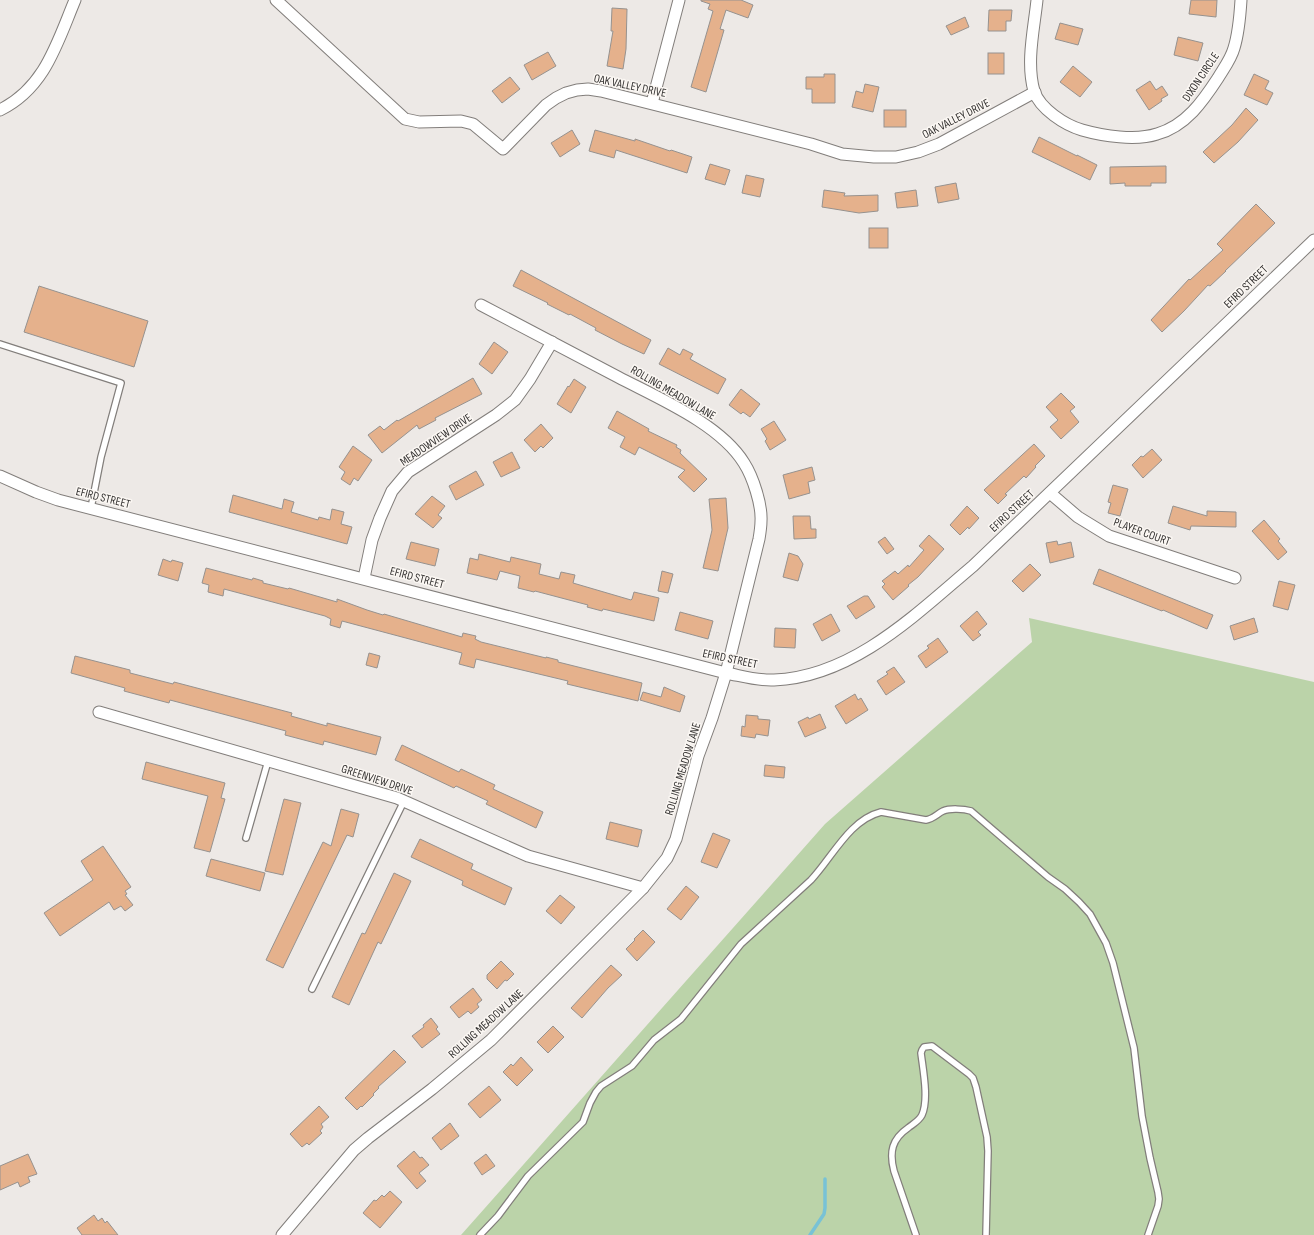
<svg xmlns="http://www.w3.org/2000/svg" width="1314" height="1235" font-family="'Sofia Sans Condensed',sans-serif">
  <rect width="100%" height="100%" fill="#ede9e6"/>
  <!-- green -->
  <path fill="#bbd3a9" d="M1029,618l285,64v553h-853l364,-411 207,-182z"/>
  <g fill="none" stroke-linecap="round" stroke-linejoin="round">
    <!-- stream -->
    <path stroke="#78c2d6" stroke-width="3.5" d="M810,1235l14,-21 1,-6v-29"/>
  </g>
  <!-- building -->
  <g fill="#e5b18c" stroke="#96928f">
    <path d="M701,0h40l12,5 -5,13 -22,-8 -6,19 4,1 -18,62 -15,-5 22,-76 -5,-2 2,-5 -9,-3z"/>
    <path d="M1191,0h26l-1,17 -27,-3z"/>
    <path d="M612,8l15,1 -1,40 -3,20 -16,-3 6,-35h-2z"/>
    <path d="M989,10h23l-1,11h-5v10h-18z"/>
    <path d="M965,17l4,10 -18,8 -5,-9z"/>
    <path d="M1060,23l23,6 -5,16 -23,-6z"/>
    <path d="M1178,37l25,6 -5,18 -24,-6z"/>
    <path d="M548,52l8,14 -24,14 -8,-15z"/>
    <rect x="988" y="53" width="16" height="21"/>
    <path d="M1073,66l19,16 -12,15 -20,-15z"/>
    <path d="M824,74h11v29h-23v-14h-6v-12h18z"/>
    <path d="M1254,74l15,7 -4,8 8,4 -6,12 -23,-10z"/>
    <path d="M510,77l10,12 -18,14 -10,-12z"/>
    <path d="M1150,81l6,9 6,-4 6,9 -7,4 1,2 -13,9 -13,-20z"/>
    <path d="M865,84l14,3 -6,25 -21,-5 4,-16 7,2z"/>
    <path d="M1246,108l12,12 -20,22 -24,21 -11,-11 29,-27z"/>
    <rect x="884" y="110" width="22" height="17"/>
    <path d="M572,130l8,14 -20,13 -9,-14z"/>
    <path d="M595,130l40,11v-2l35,12 1,-1 21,7 -5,16 -71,-23 -2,8 -25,-7z"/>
    <path d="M1039,137l38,19v-1l20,10 -7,15 -58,-28z"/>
    <path d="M710,164l20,6 -5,15 -20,-6z"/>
    <path d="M1166,166v17h-15v3h-26v-3l-15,1v-17z"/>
    <path d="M746,175l18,4 -4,18 -18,-4z"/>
    <path d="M956,183l3,16 -21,4 -3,-16z"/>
    <path d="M824,190l21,3 -1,3 34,-1v16l-19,2 -37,-6z"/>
    <path d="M916,190l2,16 -21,2 -2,-15z"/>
    <path d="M1256,204l19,19 -50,48h1l-16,15 -2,-1 -24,26 -22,21 -11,-12 38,-41 1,1 33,-30 -6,-6z"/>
    <rect x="869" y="228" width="19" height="20"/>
    <path d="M521,270l130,70 -7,14 -22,-10 -27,-14 1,-2 -26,-14 -1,1 -22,-11 1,-1 -35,-17z"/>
    <path d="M39,286l109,35 -14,46 -110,-35z"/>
    <path d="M494,342l14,10 -16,22 -13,-10z"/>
    <path d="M668,348l12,7 3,-6 10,5 -3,5 36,20 -8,15 -59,-30z"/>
    <path d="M473,378l9,16 -47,24 1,2 -17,9 -2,-4 -35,28 -14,-18 12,-9 4,4 13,-10 1,1z"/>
    <path d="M574,379l12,8 -15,26 -14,-9 11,-18 1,1z"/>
    <path d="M741,389l19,15 -10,13 -7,-5 -2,2 -12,-9z"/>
    <path d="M1061,393l14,14 -5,4 9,11 -18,17 -11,-12 8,-7 -12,-13z"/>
    <path d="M617,411l32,18 -1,2 29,14 -1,2 5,3 -1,3 27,26 -13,13 -16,-15 7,-7 -46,-23 -4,8 -15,-8 5,-10 -17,-9z"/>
    <path d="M774,421l12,19 -16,10 -5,-9 2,-2 -6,-10z"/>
    <path d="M541,424l12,14 -10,10 -2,-2 -6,6 -11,-12z"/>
    <path d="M1034,444l11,12 -10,10 1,1 -10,11 -2,-2 -19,18 2,1 -9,9 -14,-14z"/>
    <path d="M353,446l19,14 -14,21 -4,-3 -4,7 -9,-6 4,-7 -6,-5z"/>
    <path d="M1152,449l10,11 -19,18 -11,-13 9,-9 2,1z"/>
    <path d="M512,452l8,16 -19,9 -8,-15z"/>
    <path d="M812,467l3,13 -7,2 2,11 -21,6 -6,-24z"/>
    <path d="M476,471l8,14 -28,15 -7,-14z"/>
    <path d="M1113,485l15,4 -8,27 -12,-3 3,-10 -3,-1z"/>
    <path d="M233,495l49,14 2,-10 10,3 -3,10 27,8 1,-3 11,3 2,-11 12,3 -3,12 11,3 -5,17 -118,-32z"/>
    <path d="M432,496l13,10 -7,9 4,3 -9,10 -18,-14z"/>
    <path d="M726,498l2,30 -10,43 -15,-3 9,-38 -3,-31z"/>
    <path d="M967,506l12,12 -10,11 -1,-2 -8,8 -10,-10z"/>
    <path d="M1173,506l34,10v-5l29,1v15l-45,-1 -1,4 -22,-7z"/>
    <path d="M793,516h17l1,13h5v9l-22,1z"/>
    <path d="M1264,520l16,19 -2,2 9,11 -9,8 -26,-29z"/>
    <path d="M929,535l15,14 -26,28 -10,8 1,1 -16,14 -11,-13 3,-3 -3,-3 13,-10 3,3 10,-9 1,2 15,-17 -5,-4z"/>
    <path d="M885,537l9,12 -7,5 -9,-12z"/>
    <path d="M1057,541l1,4 13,-3 3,15 -24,6 -4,-20z"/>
    <path d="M411,542l28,7 -4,17 -29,-7z"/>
    <path d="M789,553l9,3 5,8 -5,17 -15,-4z"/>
    <path d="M479,554l31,8 1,-5 30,7 -2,10 20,5 2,-7 14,3 -2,8 58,17 1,-1 2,-7 25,6 -5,23 -51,-12 -1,2 -15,-4 1,-2 -53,-14 -1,1 -16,-4 2,-12 -20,-5 -3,9 -30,-7 3,-15 8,2z"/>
    <path d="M163,559l8,3 1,-2 11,3 -5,18 -20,-6z"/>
    <path d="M1030,564l11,11 -18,17 -11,-11z"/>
    <path d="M206,568l46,12 1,-2 10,3v2l25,6 1,-1 48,14v-3l30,11 16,5 1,-1 78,23 1,-4 13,3 -1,3 6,3 65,16v-1l12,3v2l84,21 -4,18 -71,-17 1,-3 -92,-22 -2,9 -15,-4 3,-11 -120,-32 -2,7 -10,-3 1,-6 -6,-3 -101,-27 -1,7 -15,-4 1,-7 -7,-2z"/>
    <path d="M1099,569l114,46 -6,14 -44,-19 -1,1 -69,-27z"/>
    <path d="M662,571l11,3 -5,19 -10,-2z"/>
    <path d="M1279,581l16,4 -7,25 -15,-4z"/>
    <path d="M864,596h4l7,11 -19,12 -9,-13z"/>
    <path d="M977,611l10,13 -9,8 3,3 -8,6 -13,-15z"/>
    <path d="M680,612l33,9 -5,18 -33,-9z"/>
    <path d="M831,614l9,17 -18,10 -9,-17z"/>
    <path d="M1254,618l4,14 -24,8 -4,-14z"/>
    <path d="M775,628l21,1 -1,19 -21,-1z"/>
    <path d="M938,638l10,14 -22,16 -8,-12 11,-8 -2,-2z"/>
    <path d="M369,653l11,3 -3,12 -11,-3z"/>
    <path d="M75,656l55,14v3l43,11 1,-2 118,31 -1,3 36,10v-3l54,14 -5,18 -52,-14 -1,4 -38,-10 1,-4 -52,-14 -64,-17 -1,3 -45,-12 1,-3 -54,-15z"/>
    <path d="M894,667l11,15 -19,13 -9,-14 11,-7 -2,-2z"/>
    <path d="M664,687l21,9 -5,16 -40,-12 3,-8 18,5z"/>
    <path d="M855,694l3,6 3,-2 7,12 -22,14 -11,-18z"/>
    <path d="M820,714l6,14 -21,9 -7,-15 10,-5 1,2z"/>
    <path d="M746,715l12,1v3l12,1 -2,16 -12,-2 -1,4 -14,-2 1,-10 3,1z"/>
    <path d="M402,745l57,27 2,-3 34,16 -2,4 50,23 -7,16 -50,-24 2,-3 -32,-15 -2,2 -59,-28z"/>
    <path d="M146,762l79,21 -4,15 4,1 -15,53 -16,-4 14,-52 -66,-17z"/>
    <path d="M765,765l20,2 -1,11 -20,-2z"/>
    <path d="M284,799l17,4 -18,72 -18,-4z"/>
    <path d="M341,809l18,5 -6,23 -6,-2 -64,133 -17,-8 57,-118 8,4z"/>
    <path d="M610,822l32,8 -4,17 -32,-8z"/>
    <path d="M713,833l17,7 -13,28 -16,-6z"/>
    <path d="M420,839l53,25 -2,5 41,19 -7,17 -43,-20 1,-4 -52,-24z"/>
    <path d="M103,846l28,41 -6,4 2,3 -2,1 8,10 -8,6 -4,-5 -7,4 -5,-8 -49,34 -16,-23 49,-33 -12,-19z"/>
    <path d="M211,859l54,14 -5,18 -54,-15z"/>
    <path d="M394,873l17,8 -30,63 -3,-2 -29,63 -17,-8 30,-64 3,1z"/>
    <path d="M686,886l13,11 -18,23 -14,-11z"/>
    <path d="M560,895l15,12 -14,17 -15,-13z"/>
    <path d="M643,930l12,12 -18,19 -11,-12 9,-9 -1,-1z"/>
    <path d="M501,961l13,13 -7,7 -2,-1 -8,9 -10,-10v-4z"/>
    <path d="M611,965l11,10 -14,13 -26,30 -11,-10z"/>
    <path d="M473,988l9,12 -5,4 2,3 -8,7 -3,-3 -9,7 -9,-11z"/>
    <path d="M431,1018l7,9 -2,2 4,5 -18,14 -10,-12 12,-9 -1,-2z"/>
    <path d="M553,1026l11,11 -16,16 -11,-11z"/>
    <path d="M394,1050l12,12 -28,25 1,1 -6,6 1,1 -12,12 -1,-1 -4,4 -12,-12z"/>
    <path d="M521,1057l12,13 -16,16 -14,-14 8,-8 2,2z"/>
    <path d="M489,1086l12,14 -21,18 -12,-14z"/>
    <path d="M319,1106l10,11 -8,7 2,3 -3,4 2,2 -13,12 -2,-2 -5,4 -12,-13z"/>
    <path d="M450,1123l9,13 -18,14 -9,-12z"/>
    <path d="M414,1151l6,7 2,-1 7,8 -10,8 7,8 -9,8 -20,-23z"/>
    <path d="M28,1154l9,20 -9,3 2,5 -10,5 -2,-5 -18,8v-24z"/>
    <path d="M486,1154l9,12 -13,9 -8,-12z"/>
    <path d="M390,1191l12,11 -22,26 -17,-15 11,-13 2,1 6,-6 2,2z"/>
    <path d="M94,1215l4,6 4,-3 3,5 2,-2 11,14h-36l-5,-7z"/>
  </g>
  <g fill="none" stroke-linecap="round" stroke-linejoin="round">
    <defs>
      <g id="service">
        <path d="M0,344l121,39 -20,74 -10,51"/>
        <path d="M246,838l22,-77"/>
        <path d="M312,989l92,-188"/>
        <path d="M480,1235l18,-19 30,-40 55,-54 7,-19 6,-11 5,-6 31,-20 22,-26 27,-21 60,-75 70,-64c21,-22 38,-60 70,-68l45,8c7,-1 11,-6 17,-9 7,-3 21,-2 28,0l77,66 17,12 14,13 11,12 16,29 7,20 21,85 8,68 8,42 8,34 1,7 -1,7 -10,29"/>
        <path d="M916,1235l-22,-64c-5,-19 -2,-32 14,-43 5,-4 11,-7 14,-13 7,-16 1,-45 -1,-62l1,-3 2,-3 8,-1 37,28 4,4 3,9 11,50 1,14 -2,84"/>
      </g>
      <g id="minor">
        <path d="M276,0l129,119 14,3 42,-1 12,3 30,25 43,-44 10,-7 10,-5 11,-3 11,-1 13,2 210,53 31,10 32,3h22l22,-5 21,-8 96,-52"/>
        <path d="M1037,0c-3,29 -11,62 -3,91 6,18 31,34 48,39 21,6 54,11 75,4 29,-8 46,-33 61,-56 6,-10 13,-19 16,-30 5,-16 6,-32 7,-48"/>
        <path d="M652,103l27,-103"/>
        <path d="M0,110c45,-22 57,-67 75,-110"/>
        <path d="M0,476l36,16 22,8 668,173c16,3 32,8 48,7 79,-3 142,-66 199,-114l341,-326"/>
        <path d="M1050,493l28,24 31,19 126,42"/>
        <path d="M364,578l8,-38 8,-22 12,-27 16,-19 88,-57 19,-15 15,-21 22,-37"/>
        <path d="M99,712l298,86 131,58 115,32"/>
        <path d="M282,1235l72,-85 14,-12 64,-49 59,-49 152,-152 24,-30 9,-19 22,-83 14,-38 14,-45 33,-134c1,-6 2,-12 2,-18 1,-16 -8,-44 -17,-58 -24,-39 -86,-65 -126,-86 -45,-24 -91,-48 -137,-72"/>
      </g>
    </defs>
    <!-- service casing -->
    <use href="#service" stroke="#827e7b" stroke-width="8"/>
    <!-- minor casing -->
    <use href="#minor" stroke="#827e7b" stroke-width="13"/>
    <!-- service -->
    <use href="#service" stroke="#fff" stroke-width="5.5"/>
    <!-- minor -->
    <use href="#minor" stroke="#fff" stroke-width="11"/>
  </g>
  <g text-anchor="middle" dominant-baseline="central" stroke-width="3" stroke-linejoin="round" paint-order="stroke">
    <!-- street labels -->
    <g font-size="12" fill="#343231" stroke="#fbf7f3">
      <text transform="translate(1201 77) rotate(-56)">DIXON CIRCLE</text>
      <text transform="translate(630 86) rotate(12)">OAK VALLEY DRIVE</text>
      <text transform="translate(956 119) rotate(-27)">OAK VALLEY DRIVE</text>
      <text transform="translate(1246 287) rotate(-44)">EFIRD STREET</text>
      <text transform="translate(673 393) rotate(30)">ROLLING MEADOW LANE</text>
      <text transform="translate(436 440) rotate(-34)">MEADOWVIEW DRIVE</text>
      <text transform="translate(103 498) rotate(14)">EFIRD STREET</text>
      <text transform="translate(1012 511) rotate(-43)">EFIRD STREET</text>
      <text transform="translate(1142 532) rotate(20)">PLAYER COURT</text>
      <text transform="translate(417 578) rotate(15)">EFIRD STREET</text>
      <text transform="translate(730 659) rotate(12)">EFIRD STREET</text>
      <text transform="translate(683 769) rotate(-73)">ROLLING MEADOW LANE</text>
      <text transform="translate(377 780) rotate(18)">GREENVIEW DRIVE</text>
      <text transform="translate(486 1024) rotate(-42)">ROLLING MEADOW LANE</text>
    </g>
  </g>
</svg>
